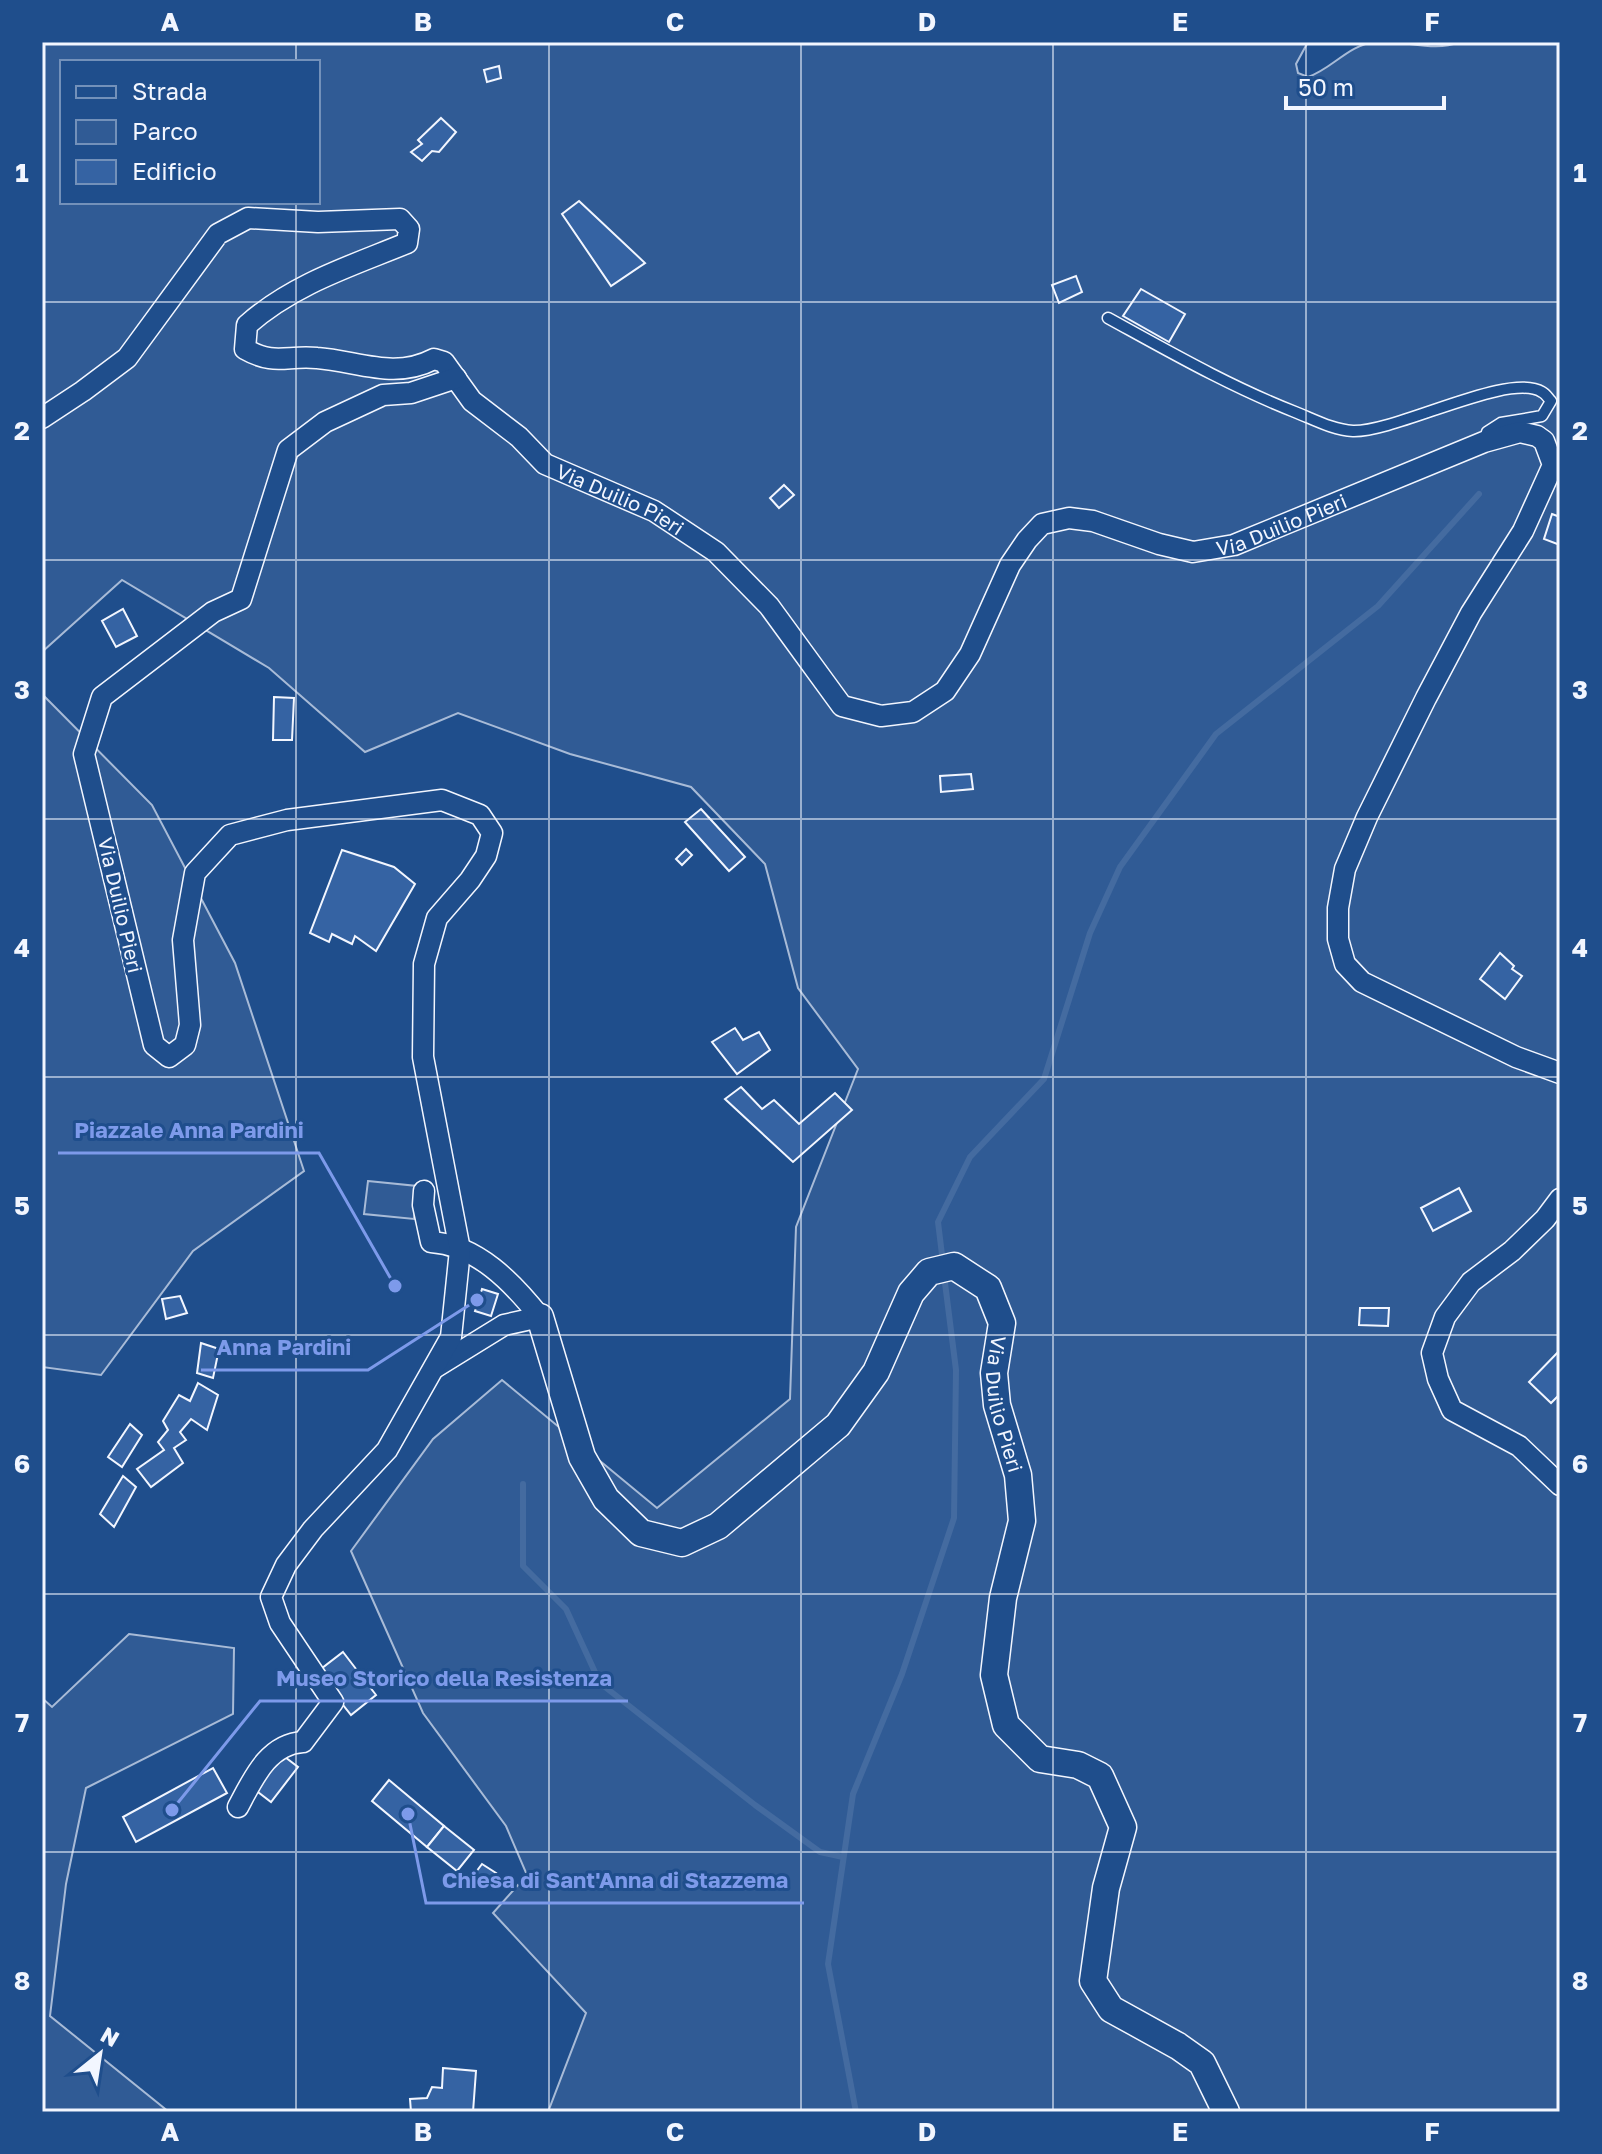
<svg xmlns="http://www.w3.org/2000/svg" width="1602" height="2154" font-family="'Golos Text',sans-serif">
  <rect width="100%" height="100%" fill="#1f4e8c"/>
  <!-- green -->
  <g fill="#305b95" stroke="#a8bbd7" stroke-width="2" fill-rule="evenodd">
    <path d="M42,42h1266l-12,22 2,9 10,4c24,-8 40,-32 67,-35 26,-3 61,11 83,0h102v2070h-1012l38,-99 -93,-100 34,-38 -21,-49 -83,-113 -72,-162 82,-112 69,-59 155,128 133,-109 6,-172 62,-158 -60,-81 -33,-124 -74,-77 -121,-33 -112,-41 -93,39 -96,-84 -147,-88 -80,72zM62,62h256v140h-256z"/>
    <path d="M42,694l110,111 83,158 69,208 -111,80 -92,124 -59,-8z"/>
    <path d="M368,1181l49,5 -3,33 -50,-5z"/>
    <path d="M129,1634l105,14 -1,66 -147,74 -20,96 -16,132 119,96h-127v-414l10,9z"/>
  </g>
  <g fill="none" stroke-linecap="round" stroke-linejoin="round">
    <!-- stream -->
    <g stroke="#446ba0" stroke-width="6">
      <path d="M943,1263l-5,-41 32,-65 74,-78 46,-146 30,-66 96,-133 162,-128 101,-112"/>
      <path d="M523,1484v82l43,43 34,74 155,122 65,47 23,5"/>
      <path d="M856,2112l-28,-148 25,-170 49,-120 52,-156 2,-148 -12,-95"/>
    </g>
  </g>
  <!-- building -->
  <g fill="#3563a3" stroke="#f2f6ff" stroke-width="2">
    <path d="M499,66l2,12 -14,4 -3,-12z"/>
    <path d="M441,118l15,14 -17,20 -7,-1 -10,10 -11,-9 11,-8 -4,-4z"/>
    <path d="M579,201l66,62 -34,23 -49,-72z"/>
    <path d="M1076,276l6,16 -23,11 -7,-18z"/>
    <path d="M1141,289l44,25 -16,28 -46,-26z"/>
    <path d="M784,485l10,10 -15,13 -9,-10z"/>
    <path d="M1552,514l8,3v28l-16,-6z"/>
    <path d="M123,609l14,27 -21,11 -14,-26z"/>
    <path d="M274,697l20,1 -2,42h-19z"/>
    <path d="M971,774l2,15 -32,3 -1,-16z"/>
    <path d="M701,809l44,48 -16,14 -44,-49z"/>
    <path d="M686,849l6,6 -10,10 -6,-6z"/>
    <path d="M342,850l52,17 21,17 -39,67 -21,-15 -3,8 -20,-10 -3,8 -19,-9z"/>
    <path d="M1500,953l14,13 -2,3 10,7 -17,23 -25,-20z"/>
    <path d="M735,1028l8,12 16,-8 11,18 -33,24 -25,-32z"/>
    <path d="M741,1087l21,22 12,-9 25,24 36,-31 17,17 -59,52 -68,-63z"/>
    <path d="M1459,1188l12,23 -38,20 -12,-23z"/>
    <path d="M482,1289l16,5 -7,22 -16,-5z"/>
    <path d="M180,1296l7,17 -21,6 -4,-20z"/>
    <path d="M1360,1308h29l-1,18 -29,-1z"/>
    <path d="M201,1343l18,6 -6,29 -16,-5z"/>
    <path d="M1560,1350v44l-9,9 -22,-21z"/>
    <path d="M198,1383l20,12 -11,35 -16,-11 -11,13 6,8 -12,8 9,15 -32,24 -14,-18 27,-19 -6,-8 10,-12 -5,-9 16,-26 11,6z"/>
    <path d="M130,1424l12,11 -20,32 -14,-10z"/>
    <path d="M123,1476l13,11 -22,40 -14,-13z"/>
    <path d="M343,1652l33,43 -25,20 -34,-43z"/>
    <path d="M281,1754l17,13 -27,35 -17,-13z"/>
    <path d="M213,1768l14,25 -91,49 -13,-25z"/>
    <path d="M389,1780l55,46 -17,21 -55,-46z"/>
    <path d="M444,1826l30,24 -17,21 -30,-24z"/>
    <path d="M482,1864l14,9 -9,13 -14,-10z"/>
    <path d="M443,2068l33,3 -3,41h-62l-1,-13 17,-1 5,-11 10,1z"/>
  </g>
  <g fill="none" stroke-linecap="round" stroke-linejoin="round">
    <defs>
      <path id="lane" d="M1108,318c62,34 121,68 187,94 18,7 38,18 58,19 44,1 156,-60 189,-39 4,2 6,6 9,9l-9,15 -41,7 -14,9 -2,7"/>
      <g id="street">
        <path id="s1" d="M42,418l41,-27 44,-33 91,-124 30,-16 70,4 82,-3 9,10 -2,14c-56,23 -114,41 -160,82l-2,24c30,17 41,6 72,9 41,3 77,22 117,1l10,3 28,39 47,36 26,27 109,47 62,41 53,54 73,100 39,10 32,-4 32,-21 25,-37 40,-89 17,-25 15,-16 27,-6 24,3 66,23 34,8 41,-7 250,-103 36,-10 17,4 7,5 9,24 -30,66 -52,82 -45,85 -59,119 -22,52 -7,39v31l7,25 17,18 154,75 44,16"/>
        <path d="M424,1191l-1,14 8,37c46,3 82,41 109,75l-36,8 -68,42"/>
        <path d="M1560,1199l-15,20 -33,32 -41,31 -26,35 -13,36 6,26 14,31 67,36 41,39"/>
        <path d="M238,1807c15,-28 30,-63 65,-65l30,-40 -53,-79 -9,-26 15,-32 27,-36 74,-79 64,-113 9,-87 -37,-193 1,-93 13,-46 33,-38 16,-24 6,-23 -12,-18 -38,-15 -155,20 -57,15 -35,38 -12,67 7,85 -5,20 -16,12 -15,-12 -70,-291 18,-57 111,-85 28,-13 47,-149 37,-28 58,-27 28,-2 45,-15"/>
      </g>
      <g id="secondary">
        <path id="s2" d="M540,1317l42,140 24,42 35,34 41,10 36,-17 120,-101 38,-53 35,-79 18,-21 25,-6 34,22 14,35 -8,50 3,32 21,70 4,46 -19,77 -9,77 12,50 34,34 38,6 22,11 23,51 -17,61 -13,93 18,28 67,37 24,17 24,49"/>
      </g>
    </defs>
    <!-- lane casing -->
    <use href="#lane" stroke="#f2f6ff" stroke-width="13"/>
    <!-- street casing -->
    <use href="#street" stroke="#f2f6ff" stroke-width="23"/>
    <!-- secondary casing -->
    <use href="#secondary" stroke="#f2f6ff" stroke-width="29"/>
    <!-- lane -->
    <use href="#lane" stroke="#1f4e8c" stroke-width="10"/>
    <!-- street -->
    <use href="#street" stroke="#1f4e8c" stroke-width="20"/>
    <!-- secondary -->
    <use href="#secondary" stroke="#1f4e8c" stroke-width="26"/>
  </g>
  <!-- grid -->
  <path fill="none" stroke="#f2f6ff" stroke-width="2" stroke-opacity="0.55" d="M296,42v20M549,42v2070M801,42v2070M1053,42v2070M1306,42v2070M296,202v1910M42,302h1518M42,560h1518M42,819h1518M42,1077h1518M42,1335h1518M42,1594h1518M42,1852h1518"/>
  <g text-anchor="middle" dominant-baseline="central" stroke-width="6" stroke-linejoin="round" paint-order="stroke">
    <!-- street labels -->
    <g font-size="20" fill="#f2f6ff" stroke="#1f4e8c">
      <text stroke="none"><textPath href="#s1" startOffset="1108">Via Duilio Pieri</textPath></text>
      <text stroke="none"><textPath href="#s1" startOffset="1972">Via Duilio Pieri</textPath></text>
      <text transform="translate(121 905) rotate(77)">Via Duilio Pieri</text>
      <text stroke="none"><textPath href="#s2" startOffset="848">Via Duilio Pieri</textPath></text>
    </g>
  </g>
  <!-- callouts -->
  <path fill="none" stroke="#7d9aea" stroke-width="3" d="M395 1286L319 1153H58M477 1300L368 1370H201M172 1810L260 1701H628M408 1814L426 1903H804"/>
  <g fill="#7d9aea" stroke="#1f4e8c" stroke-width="3">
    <circle cx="395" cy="1286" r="8"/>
    <circle cx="477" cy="1300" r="8"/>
    <circle cx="172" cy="1810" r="8"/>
    <circle cx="408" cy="1814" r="8"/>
  </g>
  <g font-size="22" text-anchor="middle" font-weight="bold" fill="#7d9aea" stroke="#1f4e8c" stroke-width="6" stroke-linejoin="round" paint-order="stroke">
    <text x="189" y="1138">Piazzale Anna Pardini</text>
    <text x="284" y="1355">Anna Pardini</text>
    <text x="444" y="1686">Museo Storico della Resistenza</text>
    <text x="615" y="1888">Chiesa di Sant'Anna di Stazzema</text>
  </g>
  <!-- border -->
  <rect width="1602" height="2154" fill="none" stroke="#1f4e8c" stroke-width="88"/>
  <!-- legend -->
  <rect x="60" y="60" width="260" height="144" fill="#1f4e8c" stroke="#7391ba" stroke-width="2"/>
  <rect x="76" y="86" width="40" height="12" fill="#1f4e8c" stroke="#7391ba" stroke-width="2"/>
  <text x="132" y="100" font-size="24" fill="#f2f6ff">Strada</text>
  <rect x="76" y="120" width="40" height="24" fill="#305b95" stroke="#7391ba" stroke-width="2"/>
  <text x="132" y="140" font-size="24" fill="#f2f6ff">Parco</text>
  <rect x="76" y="160" width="40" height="24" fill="#3563a3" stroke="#7391ba" stroke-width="2"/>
  <text x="132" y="180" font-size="24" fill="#f2f6ff">Edificio</text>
  <!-- north arrow -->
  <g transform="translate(100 2054) rotate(30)" stroke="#1f4e8c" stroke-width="6" paint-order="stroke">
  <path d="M0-6L14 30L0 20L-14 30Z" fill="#f2f6ff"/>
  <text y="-12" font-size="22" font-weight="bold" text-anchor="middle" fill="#f2f6ff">N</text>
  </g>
  <!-- scale -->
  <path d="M1286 96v12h158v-12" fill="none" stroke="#f2f6ff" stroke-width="4"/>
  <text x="1298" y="96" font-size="24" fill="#f2f6ff" stroke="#1f4e8c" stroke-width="6" paint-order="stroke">50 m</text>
  <rect x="44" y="44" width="1514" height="2066" fill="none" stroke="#f2f6ff" stroke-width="3"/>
  <g font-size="26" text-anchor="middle" font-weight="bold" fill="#f2f6ff">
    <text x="170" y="31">A</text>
    <text x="423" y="31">B</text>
    <text x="675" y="31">C</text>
    <text x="927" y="31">D</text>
    <text x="1180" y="31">E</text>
    <text x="1432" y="31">F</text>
    <text x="22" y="182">1</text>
    <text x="1580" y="182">1</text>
    <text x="22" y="440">2</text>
    <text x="1580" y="440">2</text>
    <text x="22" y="699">3</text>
    <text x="1580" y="699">3</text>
    <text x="22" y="957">4</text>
    <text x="1580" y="957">4</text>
    <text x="22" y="1215">5</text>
    <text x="1580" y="1215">5</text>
    <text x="22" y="1473">6</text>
    <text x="1580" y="1473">6</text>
    <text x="22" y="1732">7</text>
    <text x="1580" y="1732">7</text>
    <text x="22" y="1990">8</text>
    <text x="1580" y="1990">8</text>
    <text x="170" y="2141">A</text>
    <text x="423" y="2141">B</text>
    <text x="675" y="2141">C</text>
    <text x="927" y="2141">D</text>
    <text x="1180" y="2141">E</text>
    <text x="1432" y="2141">F</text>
  </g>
</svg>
